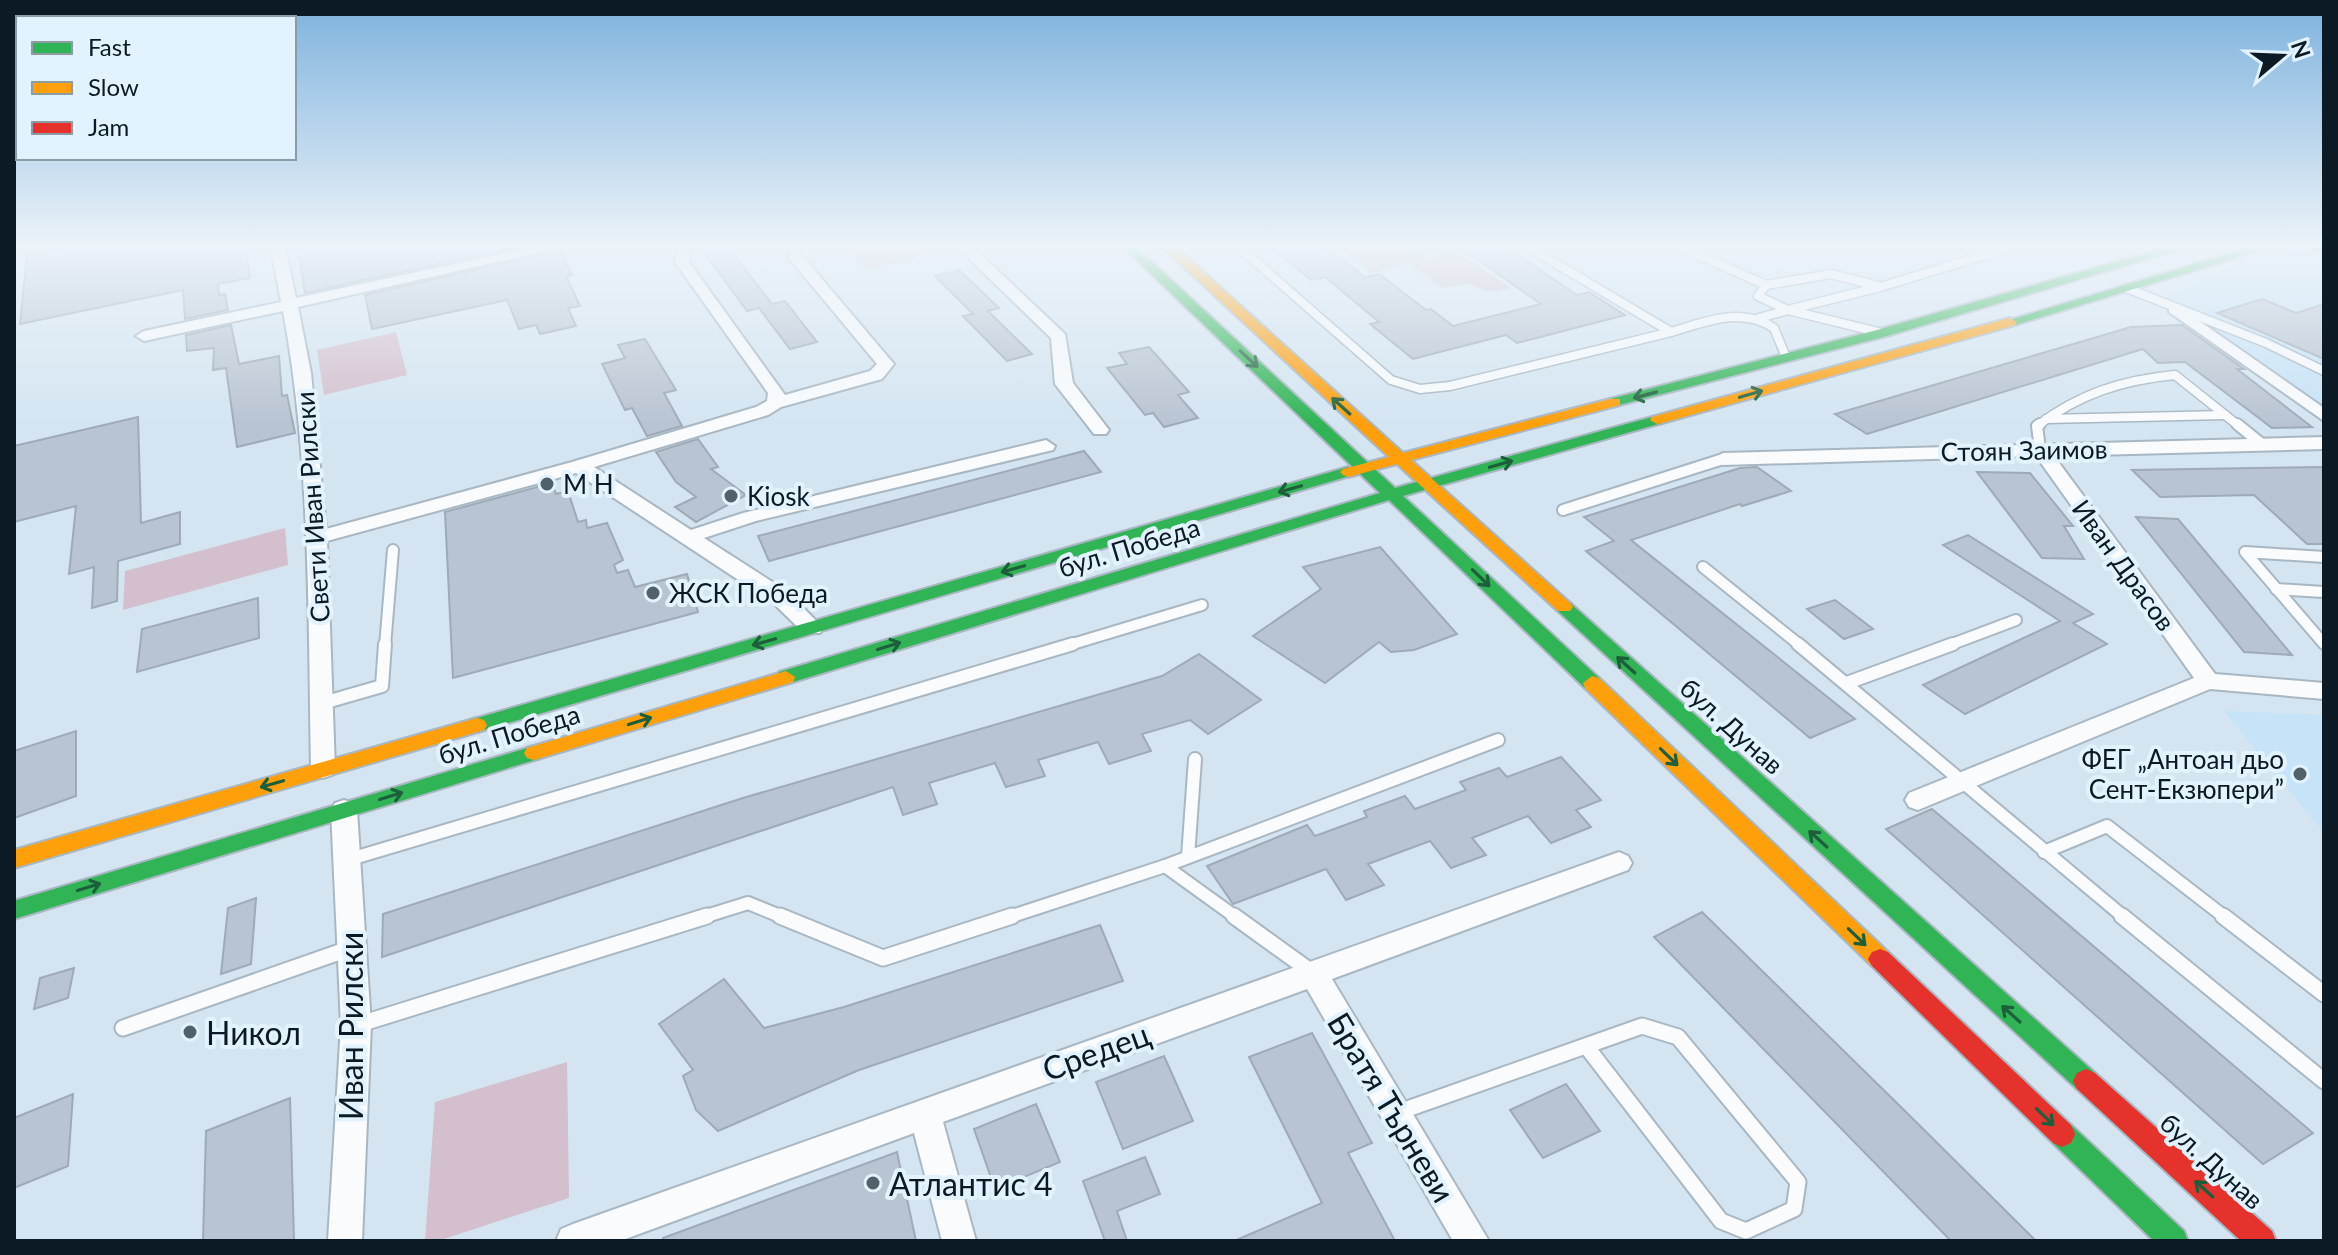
<svg xmlns="http://www.w3.org/2000/svg" width="2338" height="1255" font-family="Lato,sans-serif">
  <rect width="100%" height="100%" fill="#d4e5f1"/>
  <!-- built -->
  <g fill="#c6e3f7">
    <path d="M2288,248h36v160l-160,-112z"/>
    <path d="M2224,711l100,4v118z"/>
  </g>
  <!-- green -->
  <g fill="#d3bfcd">
    <path d="M922,248l7,6 -62,16 -21,-22z"/>
    <path d="M1340,248h76l13,10 28,-6 54,36c-17,4 -27,5 -42,-5l-26,5 -34,-25 -38,10z"/>
    <path d="M396,332l11,43 -83,20 -7,-45z"/>
    <path d="M285,528l3,37 -165,45 2,-39z"/>
    <path d="M567,1062l2,136 -131,43h-13l10,-139z"/>
  </g>
  <!-- building -->
  <g fill="#b8c4d1" stroke="#9eaab6" stroke-width="2">
    <path d="M60,248h186l4,30 -32,6 1,11 6,-1 3,16 -43,9 -2,-29 -163,34 7,-69z"/>
    <path d="M298,248h214l-207,45z"/>
    <path d="M701,248h28l43,56 13,-3 32,41 -27,7 -31,-41 -12,3z"/>
    <path d="M1272,248h55l38,29 14,-3 47,36 5,-1 22,17 88,-22 -80,-56h46l70,47 12,-3 36,23 -108,28 -11,-8 -93,24 -43,-35 9,-2 -54,-45 -14,3z"/>
    <path d="M560,250l12,25 -6,1 14,30 -12,2 8,18 -36,8 -4,-9 -17,4 -12,-29 -135,29 -7,-34z"/>
    <path d="M959,270l40,38 -11,3 44,43 -25,7 -44,-45 10,-2 -38,-38z"/>
    <path d="M2262,299l34,14 28,-9v55l-107,-46z"/>
    <path d="M231,325l8,39 40,-8 3,40 5,-1 8,38 -58,14 -11,-79 -13,2 1,-22 -27,3 -1,-16z"/>
    <path d="M2182,325l62,44h-7l75,58 -40,1 -87,-66 -27,1 -15,-14 -276,85 -32,-20 296,-87z"/>
    <path d="M645,339l31,51 -12,3 18,33 -35,10 -15,-28 -7,2 -23,-46 23,-6 -7,-13z"/>
    <path d="M1149,347l40,45 -11,3 20,23 -34,9 -11,-14 -8,2 -38,-47 20,-4 -8,-11z"/>
    <path d="M138,417l3,106 39,-11v32l-62,17 -1,40 -25,7 2,-41 -25,7 7,-68 -62,16v-76z"/>
    <path d="M698,439l20,28 -7,2 35,26 -50,27 -21,-15 21,-10 -20,-15 -20,-30z"/>
    <path d="M1084,451l17,21 -332,89 -11,-25z"/>
    <path d="M1757,467l34,24 -49,15 -2,-2 -109,36 224,179 -45,19 -224,-187 28,-10 -30,-24 156,-49z"/>
    <path d="M2324,467v77h-17l-53,-49 -94,2 -28,-27z"/>
    <path d="M1977,472l53,1 43,53h-9l20,33 -42,-1z"/>
    <path d="M552,483l4,11 12,-3 10,31 8,-2 1,8 20,-5 16,37 -9,5 3,8 11,-3 7,17 52,-13 11,38 -245,66 -8,-166z"/>
    <path d="M2136,517l42,2 114,136 -48,-3z"/>
    <path d="M1968,535l125,79 -20,9 34,21 -142,70 -42,-29 137,-64 -117,-76z"/>
    <path d="M1380,547l77,87 -43,16 -23,2 -12,-10 -54,41 -72,-47 68,-47 -18,-22z"/>
    <path d="M258,598l1,40 -122,34 5,-43z"/>
    <path d="M1835,600l38,29 -29,10 -37,-30z"/>
    <path d="M1199,654l62,46 -53,34 -18,-14 -48,14 9,17 -42,13 -11,-22 -60,18 7,16 -39,11 -11,-24 -66,20 8,21 -34,11 -10,-28 -511,170 1,-43 360,-116 419,-122z"/>
    <path d="M76,731v65l-62,22v-67z"/>
    <path d="M1561,757l40,43 -25,10 15,17 -40,16 -23,-27 -56,22 14,17 -35,13 -21,-27 -62,23 16,21 -38,15 -20,-31 -93,35 -26,-38 100,-41 8,11 52,-19 -3,-6 41,-15 10,13 51,-19 -6,-8 39,-14 8,9z"/>
    <path d="M1932,809l45,38 336,286 -50,31 -377,-335z"/>
    <path d="M256,898l-5,66 -30,10 7,-66z"/>
    <path d="M1702,912l202,198 132,131h-85l-297,-304z"/>
    <path d="M1100,925l23,56 -264,89 -141,61 -22,-21 -13,-34 10,-6 -34,-46 65,-45 40,49 80,-21z"/>
    <path d="M74,968l-6,30 -34,11 6,-31z"/>
    <path d="M1312,1033l60,110 -24,10 47,88h-161l88,-38 -73,-146z"/>
    <path d="M1164,1056l29,65 -70,28 -27,-67z"/>
    <path d="M1566,1084l34,47 -57,27 -33,-48z"/>
    <path d="M73,1094l-5,72 -54,22v-70z"/>
    <path d="M290,1098l4,143h-91l3,-110z"/>
    <path d="M1036,1104l24,58 -65,27 -21,-60z"/>
    <path d="M897,1152l19,89h-253v-3z"/>
    <path d="M1145,1157l15,37 -43,17 10,30h-22l-22,-60z"/>
  </g>
  <g fill="none" stroke-linecap="round" stroke-linejoin="round">
    <defs>
      <g id="lane-far3">
        <path d="M1240,248l151,132 29,9 30,-3 221,-54 -141,-84"/>
        <path d="M1683,248l83,37 -8,11 30,14 92,-23 128,-39"/>
        <path d="M1766,285l65,-11 47,12"/>
        <path d="M2129,289l137,54 58,28"/>
        <path d="M1759,318l29,-8 90,22"/>
        <path d="M1671,332c34,-10 70,-26 103,-4l12,29"/>
        <path d="M2046,419l179,-4"/>
        <path d="M2037,426c42,-32 85,-46 138,-51l64,51"/>
      </g>
      <g id="lane-far2">
        <path d="M2040,424l-3,2 3,23"/>
        <path d="M2237,424l26,21"/>
        <path d="M1563,510l160,-51"/>
        <path d="M2324,557l-79,-5 79,92"/>
        <path d="M1703,567l98,79"/>
        <path d="M2276,589l48,3"/>
        <path d="M385,646l8,-96"/>
        <path d="M1066,646l136,-41"/>
        <path d="M1947,646l69,-26"/>
      </g>
      <g id="lane-far1">
        <path d="M1798,644l327,274"/>
        <path d="M1847,683l106,-39"/>
        <path d="M323,703l59,-17 3,-42"/>
        <path d="M2044,852l63,-26 119,92"/>
        <path d="M1188,857l7,-98"/>
        <path d="M347,860l726,-216"/>
        <path d="M1165,866l333,-126"/>
        <path d="M700,918l48,-15 37,15"/>
        <path d="M1006,918l159,-52 72,52"/>
      </g>
      <g id="lane">
        <path d="M780,916l103,42 129,-42"/>
        <path d="M1234,916l79,57"/>
        <path d="M2122,916l202,165"/>
        <path d="M2223,916l101,78"/>
        <path d="M357,1025l350,-109"/>
        <path d="M123,1028l228,-80"/>
        <path d="M1396,1113l246,-87 36,11 120,145 -4,27 -48,22 -25,-10 -135,-175"/>
      </g>
      <g id="street">
        <path d="M271,248h14l11,50 233,-50h29l-260,59 13,66 15,156 246,-67 184,-55 11,-6 1,-8 -93,-131 3,-14h14l-3,14 96,133 85,-24 7,-7 -88,-106v-6h10l95,112 -12,15 -101,28 -13,8 -174,52 97,63 52,-17 303,-73 9,6 -2,4 -297,71 -52,17 84,54 35,36 -3,5h-16l-32,-31 -196,-129 -249,68 8,228 -3,6 -9,3 -9,-3 -3,-6c-3,-153 0,-308 -28,-458l-139,30 -8,-5 8,-5 137,-29z"/>
        <path d="M958,248h16l91,86 8,49 36,47 -3,4h-12l-39,-50 -4,-46z"/>
        <path d="M2175,304l149,104v13l-155,-109v-6z"/>
        <path d="M2324,437v12l-270,7 161,218 109,9v16l-114,-10 -292,121 -9,-3 -4,-7 4,-7 285,-115 -158,-222 -313,9 -9,-6 9,-6z"/>
        <path d="M344,800l9,3 4,7 14,215 -9,216h-34l13,-216 -10,-215 4,-7z"/>
        <path d="M1619,852l9,4 4,7 -4,7 -296,109 157,262h-36l-146,-252 -364,133 33,119h-34l-28,-108 -294,108h-64l5,-12 12,-5z"/>
      </g>
      <g id="fast">
        <path d="M1124,248h13l258,240 257,-71h10v6l-259,73 196,182 2,5 -2,5h-14l-196,-188 -596,182h-14l-2,-5 2,-5 601,-179z"/>
        <path d="M2164,248h21l-298,88 -272,70 -7,-4 2,-3 267,-69z"/>
        <path d="M2248,248h21l-254,77 -12,-3z"/>
        <path d="M2311,248h13v6l-11,-3z"/>
        <path d="M1348,467l8,5 -3,3 -876,257 -7,-2 -3,-5 3,-5 7,-2z"/>
        <path d="M1564,601l6,2 525,470 4,8 -4,8 -9,4 -9,-4 -519,-478 -3,-4 3,-4z"/>
        <path d="M534,746l7,2 3,5 -3,5 -527,161v-18z"/>
        <path d="M2062,1121l9,4 113,106 4,10h-34l-101,-98 -4,-9 4,-9z"/>
      </g>
      <g id="slow">
        <path d="M1163,248h14l226,205 207,-54h10v6l-209,55 159,143 3,4 -3,4h-12l-161,-147 -49,13 -5,-2 -3,-3 3,-3 46,-12z"/>
        <path d="M2010,318l7,4 -2,3 -353,98 -5,1 -7,-4 2,-3z"/>
        <path d="M786,671l9,6 -2,5 -259,78 -7,-2 -3,-5 3,-5z"/>
        <path d="M1592,676l7,2 289,274 4,7 -4,7 -8,3 -8,-3 -287,-278 -2,-5z"/>
        <path d="M477,718l7,2 3,5 -3,5 -470,138v-18z"/>
      </g>
      <g id="jam">
        <path d="M1880,949l8,3 183,173 4,9 -4,9 -9,4 -9,-4 -181,-177 -4,-7 4,-7z"/>
        <path d="M2086,1069l9,4 177,158 4,10h-35l-164,-152 -4,-8 4,-8z"/>
      </g>
    </defs>
    <!-- lane-far3 casing -->
    <use href="#lane-far3" stroke="#a8b7c2" stroke-width="11"/>
    <!-- lane-far2 casing -->
    <use href="#lane-far2" stroke="#a8b7c2" stroke-width="14"/>
    <!-- lane-far1 casing -->
    <use href="#lane-far1" stroke="#a8b7c2" stroke-width="16"/>
    <!-- lane casing -->
    <use href="#lane" stroke="#a8b7c2" stroke-width="19"/>
    <!-- street casing -->
    <use href="#street" stroke="#a8b7c2" stroke-width="4"/>
    <!-- fast casing -->
    <use href="#fast" stroke="#a8b7c2" stroke-width="4"/>
    <!-- slow casing -->
    <use href="#slow" stroke="#a8b7c2" stroke-width="4"/>
    <!-- jam casing -->
    <use href="#jam" stroke="#a8b7c2" stroke-width="4"/>
    <!-- lane-far3 -->
    <use href="#lane-far3" stroke="#f9fbfd" stroke-width="8"/>
    <!-- lane-far2 -->
    <use href="#lane-far2" stroke="#f9fbfd" stroke-width="10"/>
    <!-- lane-far1 -->
    <use href="#lane-far1" stroke="#f9fbfd" stroke-width="12"/>
    <!-- lane -->
    <use href="#lane" stroke="#f9fbfd" stroke-width="15"/>
    <!-- street -->
    <use href="#street" fill="#f9fbfd" fill-rule="evenodd"/>
    <!-- fast -->
    <use href="#fast" fill="#30b455" fill-rule="evenodd"/>
    <!-- slow -->
    <use href="#slow" fill="#ff9f0a" fill-rule="evenodd"/>
    <!-- jam -->
    <use href="#jam" fill="#e5322d" fill-rule="evenodd"/>
  </g>
  <!-- one-way arrows -->
  <defs><path id="oneway-shaft" d="M-6 0H5M1.5-3L5.5 0L1.5 3" fill="none" stroke-width="1.6" stroke-linecap="round" stroke-linejoin="round" transform="scale(2)"/></defs>
  <g stroke="#1c5f3a">
    <use href="#oneway-shaft" transform="translate(1249 359) rotate(43)"/>
    <use href="#oneway-shaft" transform="translate(1751 394) rotate(-16)"/>
    <use href="#oneway-shaft" transform="translate(1645 395) rotate(165)"/>
    <use href="#oneway-shaft" transform="translate(1341 406) rotate(-138)"/>
    <use href="#oneway-shaft" transform="translate(1501 464) rotate(-16)"/>
    <use href="#oneway-shaft" transform="translate(1290 489) rotate(164)"/>
    <use href="#oneway-shaft" transform="translate(1013 569) rotate(164)"/>
    <use href="#oneway-shaft" transform="translate(1481 578) rotate(44)"/>
    <use href="#oneway-shaft" transform="translate(764 642) rotate(164)"/>
    <use href="#oneway-shaft" transform="translate(889 646) rotate(-17)"/>
    <use href="#oneway-shaft" transform="translate(1626 665) rotate(-138)"/>
    <use href="#oneway-shaft" transform="translate(640 721) rotate(-17)"/>
    <use href="#oneway-shaft" transform="translate(1669 757) rotate(44)"/>
    <use href="#oneway-shaft" transform="translate(272 784) rotate(164)"/>
    <use href="#oneway-shaft" transform="translate(391 796) rotate(-17)"/>
    <use href="#oneway-shaft" transform="translate(1818 839) rotate(-138)"/>
    <use href="#oneway-shaft" transform="translate(89 887) rotate(-17)"/>
    <use href="#oneway-shaft" transform="translate(1857 937) rotate(44)"/>
    <use href="#oneway-shaft" transform="translate(2011 1014) rotate(-138)"/>
    <use href="#oneway-shaft" transform="translate(2045 1117) rotate(44)"/>
    <use href="#oneway-shaft" transform="translate(2204 1189) rotate(-138)"/>
  </g>
  <!-- sky -->
  <linearGradient id="sky" x2="0" y2="1"><stop stop-color="#7eb2dd"/><stop offset="0.58" stop-color="#ecf3f9"/><stop offset="1" stop-color="#ecf3f9" stop-opacity="0"/></linearGradient>
  <rect width="2338" height="424" fill="url(#sky)"/>
  <!-- markers -->
  <g fill="#51616c" stroke="#e2f2fe" stroke-width="3">
    <circle cx="547" cy="484" r="8"/>
    <circle cx="731" cy="496" r="8"/>
    <circle cx="653" cy="593" r="8"/>
    <circle cx="2300" cy="774" r="8"/>
    <circle cx="190" cy="1032" r="8"/>
    <circle cx="873" cy="1183" r="8"/>
  </g>
  <g text-anchor="middle" dominant-baseline="central" stroke-width="8" stroke-linejoin="round" paint-order="stroke">
    <!-- street labels -->
    <g font-size="26" fill="#0b1a24" stroke="#e2f2fe">
      <text transform="translate(2024 450) rotate(-1)">Стоян Заимов</text>
      <text transform="translate(312 507) rotate(-94)">Свети Иван Рилски</text>
      <text transform="translate(1129 547) rotate(-17)">бул. Победа</text>
      <text transform="translate(2124 565) rotate(54)">Иван Драсов</text>
      <text transform="translate(1732 726) rotate(42)">бул. Дунав</text>
      <text transform="translate(509 734) rotate(-17)">бул. Победа</text>
      <text transform="translate(2212 1161) rotate(42)">бул. Дунав</text>
    </g>
    <!-- poi labels -->
    <g font-size="26" fill="#0b1a24" stroke="#e2f2fe" text-anchor="start">
      <text x="563" y="484">М Н</text>
      <text x="747" y="496">Kiosk</text>
      <text x="669" y="593">ЖСК Победа</text>
      <text x="2284" y="759" text-anchor="end">ФЕГ „Антоан дьо<tspan x="2284" dy="30">Сент-Екзюпери”</tspan></text>
    </g>
    <!-- near-street labels -->
    <g font-size="32" fill="#0b1a24" stroke="#e2f2fe">
      <text transform="translate(350 1026) rotate(-90)">Иван Рилски</text>
      <text transform="translate(1096 1051) rotate(-20)">Средец</text>
      <text transform="translate(1392 1107) rotate(59)">Братя Търневи</text>
    </g>
    <!-- near-poi labels -->
    <g font-size="32" fill="#0b1a24" stroke="#e2f2fe" text-anchor="start">
      <text x="206" y="1032">Никол</text>
      <text x="889" y="1183">Атлантис 4</text>
    </g>
  </g>
  <!-- border -->
  <rect width="2338" height="1255" fill="none" stroke="#0b1a24" stroke-width="32"/>
  <!-- legend -->
  <rect x="16" y="16" width="280" height="144" fill="#e2f2fe" stroke="#8c9ca7" stroke-width="2"/>
  <rect x="32" y="42" width="40" height="12" fill="#30b455" stroke="#8c9ca7" stroke-width="2"/>
  <text x="88" y="56" font-size="24" fill="#0b1a24">Fast</text>
  <rect x="32" y="82" width="40" height="12" fill="#ff9f0a" stroke="#8c9ca7" stroke-width="2"/>
  <text x="88" y="96" font-size="24" fill="#0b1a24">Slow</text>
  <rect x="32" y="122" width="40" height="12" fill="#e5322d" stroke="#8c9ca7" stroke-width="2"/>
  <text x="88" y="136" font-size="24" fill="#0b1a24">Jam</text>
  <!-- north arrow -->
  <g transform="translate(2282 56) rotate(71)" stroke="#e2f2fe" stroke-width="6" paint-order="stroke">
  <path d="M0-6L14 30L0 20L-14 30Z" fill="#0b1a24"/>
  <text y="-12" font-size="22" font-weight="bold" text-anchor="middle" fill="#0b1a24">N</text>
  </g>
</svg>
